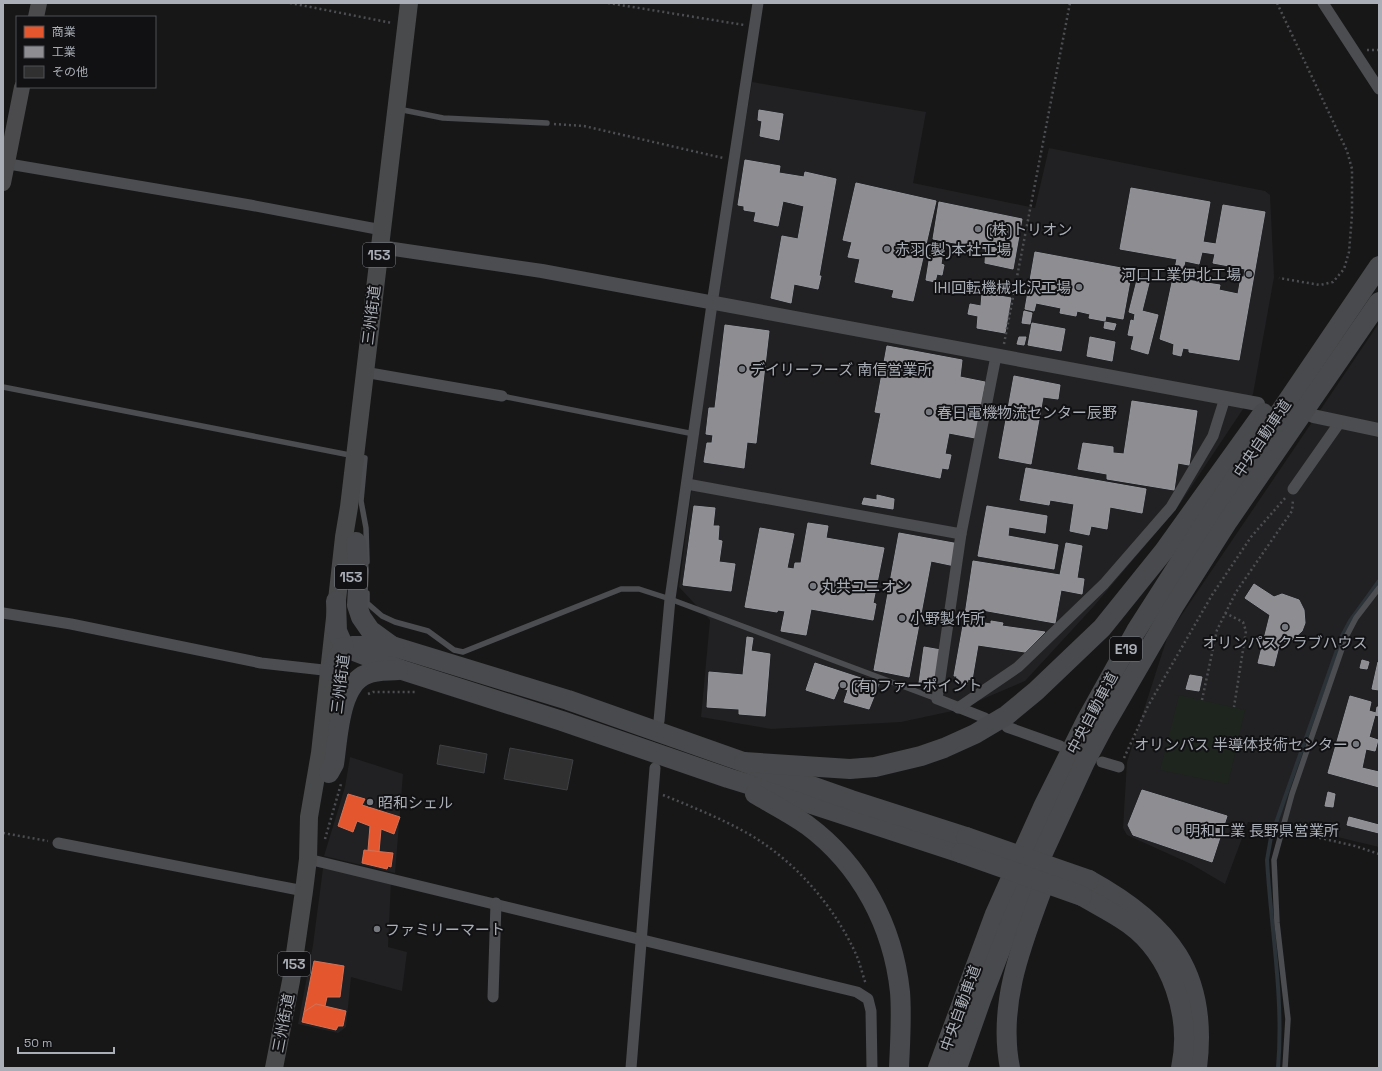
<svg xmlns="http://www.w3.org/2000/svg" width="1382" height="1071" font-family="'Space Grotesk','Noto Sans JP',sans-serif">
  <rect width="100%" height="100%" fill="#171717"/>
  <!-- built -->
  <g fill="#212123">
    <path d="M752,82l174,30 -13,71 122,25 14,-60 216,43 5,4 4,82 -21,117 -76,114 -83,98 -69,75 -68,29 -56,12 -130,7 -70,-12 9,-97 -31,-33 38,-293z"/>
    <path d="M1379,323v524l-83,-20 -48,-5 -23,62 -34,-20 -64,-29 -4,-7 4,-66 41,-127z"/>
    <path d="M350,757l53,17 -8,99 -71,-17 21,-69z"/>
    <path d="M323,868l68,12 -3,67 19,5 -5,39 -51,-14 -5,50 -8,6 -40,-9 15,-79z"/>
  </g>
  <!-- green -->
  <path fill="#1e241e" d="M1179,695l66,15 -17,74 -68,-14z"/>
  <!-- shops -->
  <g fill="#e4572e" stroke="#d27157">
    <path d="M348,794l17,5 -3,6 38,12 -6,17 -13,-5 -2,23 -11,-2 2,-24 -13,-5 -4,11 -15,-6z"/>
    <path d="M364,850l29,3 -2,14 -3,-1 -1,3 -25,-6z"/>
    <path d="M314,961l30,5 -4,31h-13l-2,9 -9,-2 -12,8z"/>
    <path d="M316,1004l30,7 -3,15h-5l-2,4 -34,-8 2,-10z"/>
  </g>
  <!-- industry -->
  <g fill="#8d8d92" stroke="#95979d">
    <path d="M759,110l24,4 -4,26 -19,-4 2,-15 -4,-1z"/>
    <path d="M745,160l35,6 -1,7 25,4 1,-5 31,7 -17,97h2l-3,13 -24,-5 -3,19 -20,-5 11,-62 16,3 6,-33 -21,-5 -5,25 -24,-5 2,-9 -12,-2v-4l-6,-1z"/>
    <path d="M856,183l80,18 -23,100 -21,-4 2,-7 -39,-8 5,-23 -12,-2 4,-15 -9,-2z"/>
    <path d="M1131,188l79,14 -7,40 13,2 7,-39 42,7 -26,148 -50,-8v-3l-6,-1 -2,8 -8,-2 1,-10 -14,-5 13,-61 47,7 -1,5 19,4 3,-17h3l1,-8 -32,-6 2,-9 -13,-2 -3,12 -14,-3 -3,14 -8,-2 3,-14 -57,-10z"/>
    <path d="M939,202l83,17 -9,50 -28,-6 1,-14 -53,-10z"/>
    <path d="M1035,252l97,18 -9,49 -17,-3 -1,5 -16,-3 1,-4 -13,-3 -1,5 -16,-3 1,-5 -25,-5 -2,8 -9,-2z"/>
    <path d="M930,255l12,2 -1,7 3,1 -2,10 -5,-1 -2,8 -9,-2z"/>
    <path d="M1138,276l12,3 -8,32 16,4 -10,39 -17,-5 3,-13 -6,-1 3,-15 3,1 1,-7 -6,-2z"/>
    <path d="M982,293l29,5 -6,35 -28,-5 1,-12 -10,-2 2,-10 11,2z"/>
    <path d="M1024,311l8,2 -2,11 -8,-1z"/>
    <path d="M1105,322l11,2 -2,6 -10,-2z"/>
    <path d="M1032,323l33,6 -4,22 -33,-6z"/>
    <path d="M725,325l44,6 -13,112 -9,-1 -3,26 -40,-6 3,-19h5l1,-8 -7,-1 3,-26h6z"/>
    <path d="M1019,337h7l-2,8 -7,-1z"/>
    <path d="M1090,337l25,5 -3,19 -25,-5z"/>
    <path d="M887,346l75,14 -2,17 25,5 -10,56 -26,-5 -4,21 6,1 -3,14 -6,-1 -2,10 -69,-14 10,-51 -6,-1z"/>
    <path d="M1014,376l46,9 -2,14 -15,-2 -12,67 -32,-6z"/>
    <path d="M1132,401l65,10 -8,54 -11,-2 -4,27 -67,-11v-5l-29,-5 5,-26 30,4v6l11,1z"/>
    <path d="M1026,468l120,21 -4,24 -32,-6 -3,22 -16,-3 -2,9 -19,-4 4,-27 -24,-4 -1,5 -29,-5z"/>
    <path d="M877,495l17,4 -1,10 -31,-5 2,-6 13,2z"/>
    <path d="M694,506l21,2 -2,18h6l-1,14 4,1 -3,21 16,2 -4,27 -48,-6z"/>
    <path d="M987,506l60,10 -2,17 -36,-6 -1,9 50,9 -4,24 -76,-13z"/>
    <path d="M808,523l20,3 -2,12 58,10 -11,55 3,1 -3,16 -62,-11 -5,26 -25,-4 4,-20 -7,-1 -1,2 -32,-5 15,-79 34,6 -7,34 7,1 1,-6h6z"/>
    <path d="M899,533l60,11 -4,22 -24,-5 -22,116 -35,-7z"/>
    <path d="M1066,543l16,3 -5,32 7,1 -2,15 -21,-4 -6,33 -73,-13 -1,8 -16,-3 8,-54 87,14z"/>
    <path d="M1254,584l20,13 8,-3 17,6 5,10 1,13 -3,8 -10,9 -12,2 -6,24 -16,-3 12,-48 -25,-17z"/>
    <path d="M964,620l27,4v-3l12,2 -1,3 43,6 -20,20 -47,-7 -6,35 -4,-1 -1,6 -11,-2 1,-7h-3z"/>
    <path d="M747,637l6,1 -2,13 19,3 -5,62 -26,-2v-5l-32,-2 2,-35 34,3z"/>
    <path d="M924,647l17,3 -5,36 -17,-3z"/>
    <path d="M1362,660l7,2 -2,7 -7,-1z"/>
    <path d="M1378,662l1,1v27l-7,-1z"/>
    <path d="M815,663l64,21 -10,25 -25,-7 4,-12 -9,-3 -5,12 -28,-9z"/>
    <path d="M1190,675l12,2 -3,14 -13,-2z"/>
    <path d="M1350,696l21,6 -2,9 7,2 1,-6h2v9l-4,-1 -6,22 9,3 -3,11 -9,-2 -4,19 17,4v15l-51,-14z"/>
    <path d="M1142,790l85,26 -15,46 -79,-27 -5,-10z"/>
    <path d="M1328,792l7,2 -2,13 -8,-1z"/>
    <path d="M1349,817l30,8v8l-32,-8z"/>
  </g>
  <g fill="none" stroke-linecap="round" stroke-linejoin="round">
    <!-- stream -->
    <path stroke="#2b3238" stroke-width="4" d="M1278,1068c6,-70 -7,-139 -11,-208l4,-23 71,-201 8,-15 29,-40"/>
  </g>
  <!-- building -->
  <g fill="#303031" stroke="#3f4043">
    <path d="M440,745l47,9 -3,19 -47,-9z"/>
    <path d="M510,748l63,12 -6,30 -63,-11z"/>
  </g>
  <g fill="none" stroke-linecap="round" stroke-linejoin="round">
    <!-- path -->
    <g stroke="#4d4e51" stroke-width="2.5" stroke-dasharray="2 3" stroke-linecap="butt">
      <path d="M290,3l102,20"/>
      <path d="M608,3l136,22"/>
      <path d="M1277,3l70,148 5,18v46l-3,37 -5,17 -11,13 -13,3 -41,-7"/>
      <path d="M1367,50h12"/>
      <path d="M554,124l30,2 139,32"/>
      <path d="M1004,344l66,-341"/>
      <path d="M1225,613l18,9 3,9 -12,76"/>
      <path d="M368,694l5,-2h43"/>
      <path d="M1202,700l15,-70 19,-38 56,-81 1,-11"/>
      <path d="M1124,758l24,-52 64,-111 39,-58 35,-40"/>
      <path d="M663,795c32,13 65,26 94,44 42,27 77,68 98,113 5,10 7,22 11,32"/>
      <path d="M1290,831l65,15 24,8"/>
      <path d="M3,833l45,8"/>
      <path d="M325,839l16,-55"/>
    </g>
    <!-- service -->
    <g stroke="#4c4d50" stroke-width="5.5">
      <path d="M398,109l45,9 104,5"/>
      <path d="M3,387l362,71 -4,43 5,27 1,34"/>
      <path d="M502,396l192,38"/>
      <path d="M367,593v10l15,13 13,6 33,9 26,19 9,2 158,-63h18l31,10 267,100"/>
      <path d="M1285,1068l3,-49 -11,-96 -3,-63 18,-66 54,-157 10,-19 23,-30"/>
    </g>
    <!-- minor -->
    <g stroke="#4c4d50" stroke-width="11">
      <path d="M1323,3l56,86"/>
      <path d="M3,163l247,42 132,25"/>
      <path d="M364,372l138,24"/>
      <path d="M687,484l274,50 35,-178"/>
      <path d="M1293,489l47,-67"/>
      <path d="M961,534l-24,165 48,19"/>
      <path d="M3,613l68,11 190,39 80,9"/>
      <path d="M958,708l60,-41 86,-83 67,-77 42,-71 12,-38"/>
      <path d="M659,721l11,-122 42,-295 46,-301"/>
      <path d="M1007,727l53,19"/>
      <path d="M1102,762l17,5"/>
      <path d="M58,843l246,48"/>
      <path d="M308,859l549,133 11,7 3,12 1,57"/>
      <path d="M493,997l3,-94"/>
      <path d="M631,1068l24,-300"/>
    </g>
    <!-- tertiary -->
    <g stroke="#4c4d50" stroke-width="14">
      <path d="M380,247l162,24 716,133"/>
      <path d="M1313,416l66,14"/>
    </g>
    <!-- secondary -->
    <g stroke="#4b4b4e" stroke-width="16">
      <path d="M36,17l3,-14"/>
      <path d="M3,183l19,-96"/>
    </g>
    <!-- trunk -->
    <path stroke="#494a4c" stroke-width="18" d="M274,1068l17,-87 13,-90 4,-32 1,-42 11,-64 24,-216 5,-30 60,-504"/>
    <!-- motorway -->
    <g stroke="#494a4d" stroke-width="20">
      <path d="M356,542l3,29 -2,34 4,12 9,13 22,16"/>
      <path d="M336,601l1,30 7,16 58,23 160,51 166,57 62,19 171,56"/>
      <path d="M352,646h40l176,54 283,100 115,37"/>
      <path d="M329,671l15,-24"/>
      <path d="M744,762l106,7 25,-2 46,-11 23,-8 31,-14 32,-19 29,-24 66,-63 62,-77 99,-138"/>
      <path d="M329,773l5,-9c4,-25 5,-80 33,-90 9,-4 22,-3 31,-4"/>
      <path d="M755,794c17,10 35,19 52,31 54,40 86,101 93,167 2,25 0,51 -1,76"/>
      <path d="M1089,880c80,44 120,93 108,188"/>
      <path d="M1082,896c15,9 32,17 47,28 43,31 63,93 52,144"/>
      <path d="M938,1068l57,-154 48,-107 44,-88 49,-88 73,-114 170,-251"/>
      <path d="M957,1068l24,-68 30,-78 74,-160 18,-34 71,-122 54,-85 151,-219"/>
      <path d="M1010,1068c-14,-70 17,-136 40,-200"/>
    </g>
    <!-- motorway-bridge -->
    <g stroke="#494a4d" stroke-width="20">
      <path d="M966,837l123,43"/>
      <path d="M961,853l121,43"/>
    </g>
  </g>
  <!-- markers -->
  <g fill="#76797f" stroke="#111113" stroke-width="1.5">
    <circle cx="978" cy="229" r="4"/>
    <circle cx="887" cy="249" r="4"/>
    <circle cx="1249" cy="274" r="4"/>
    <circle cx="1079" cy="287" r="4"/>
    <circle cx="742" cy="369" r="4"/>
    <circle cx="929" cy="412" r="4"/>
    <circle cx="813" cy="586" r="4"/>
    <circle cx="902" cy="618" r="4"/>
    <circle cx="1285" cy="627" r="4"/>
    <circle cx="843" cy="685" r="4"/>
    <circle cx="1356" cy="744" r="4"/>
    <circle cx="370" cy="802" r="4"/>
    <circle cx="1177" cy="830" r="4"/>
    <circle cx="377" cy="929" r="4"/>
  </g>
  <g text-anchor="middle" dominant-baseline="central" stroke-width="4" stroke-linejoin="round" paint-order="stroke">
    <!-- shield labels -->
    <g fill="#111113" stroke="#7b7f86" stroke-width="1">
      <rect x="363" y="243" width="32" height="24" rx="3"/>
      <rect x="335" y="565" width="32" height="24" rx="3"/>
      <rect x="1110" y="637" width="32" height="24" rx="3"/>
      <rect x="278" y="952" width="32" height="24" rx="3"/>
    </g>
    <g font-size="14" font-weight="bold" fill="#a9aeb7">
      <text x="379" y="255">153</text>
      <text x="351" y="577">153</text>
      <text x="1126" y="649">E19</text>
      <text x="294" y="964">153</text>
    </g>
    <!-- poi labels -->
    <g font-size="15" fill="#a9aeb7" stroke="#111113" text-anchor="start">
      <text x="986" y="229">(株)トリオン</text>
      <text x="895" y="249">赤羽(製)本社工場</text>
      <text x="1241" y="274" text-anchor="end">河口工業伊北工場</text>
      <text x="1071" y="287" text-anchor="end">IHI回転機械北沢工場</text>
      <text x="750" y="369">デイリーフーズ 南信営業所</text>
      <text x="937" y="412">春日電機物流センター辰野</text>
      <text x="821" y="586">丸共ユニオン</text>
      <text x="910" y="618">小野製作所</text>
      <text x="1285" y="642" text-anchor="middle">オリンパスクラブハウス</text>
      <text x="851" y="685">(有)ファーポイント</text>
      <text x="1348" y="744" text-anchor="end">オリンパス 半導体技術センター</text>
      <text x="378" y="802">昭和シェル</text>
      <text x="1185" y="830">明和工業 長野県営業所</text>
      <text x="385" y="929">ファミリーマート</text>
    </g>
    <!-- street labels -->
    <g font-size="15" fill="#a9aeb7" stroke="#111113">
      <text transform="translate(371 315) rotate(-83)">三州街道</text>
      <text transform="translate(1262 438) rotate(-56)">中央自動車道</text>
      <text transform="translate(340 684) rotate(-83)">三州街道</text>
      <text transform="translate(1092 713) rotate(-62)">中央自動車道</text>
      <text transform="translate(960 1008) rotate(-70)">中央自動車道</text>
      <text transform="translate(283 1023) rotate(-79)">三州街道</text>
    </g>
  </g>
  <!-- border -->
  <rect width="1382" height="1071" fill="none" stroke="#a9aeb7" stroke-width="8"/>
  <!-- legend -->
  <rect x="16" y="16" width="140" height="72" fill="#111113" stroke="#4e5055"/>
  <rect x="24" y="26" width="20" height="12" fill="#e4572e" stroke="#4e5055"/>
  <text x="52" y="36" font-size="12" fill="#a9aeb7">商業</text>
  <rect x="24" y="46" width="20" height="12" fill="#8d8d92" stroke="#4e5055"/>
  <text x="52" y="56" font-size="12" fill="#a9aeb7">工業</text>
  <rect x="24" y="66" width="20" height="12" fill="#303031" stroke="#4e5055"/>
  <text x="52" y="76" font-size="12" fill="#a9aeb7">その他</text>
  <!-- scale -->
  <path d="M18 1047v6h96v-6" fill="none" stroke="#a9aeb7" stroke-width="2"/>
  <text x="24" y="1047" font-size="12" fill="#a9aeb7" stroke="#111113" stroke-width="3" paint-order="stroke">50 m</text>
</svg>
